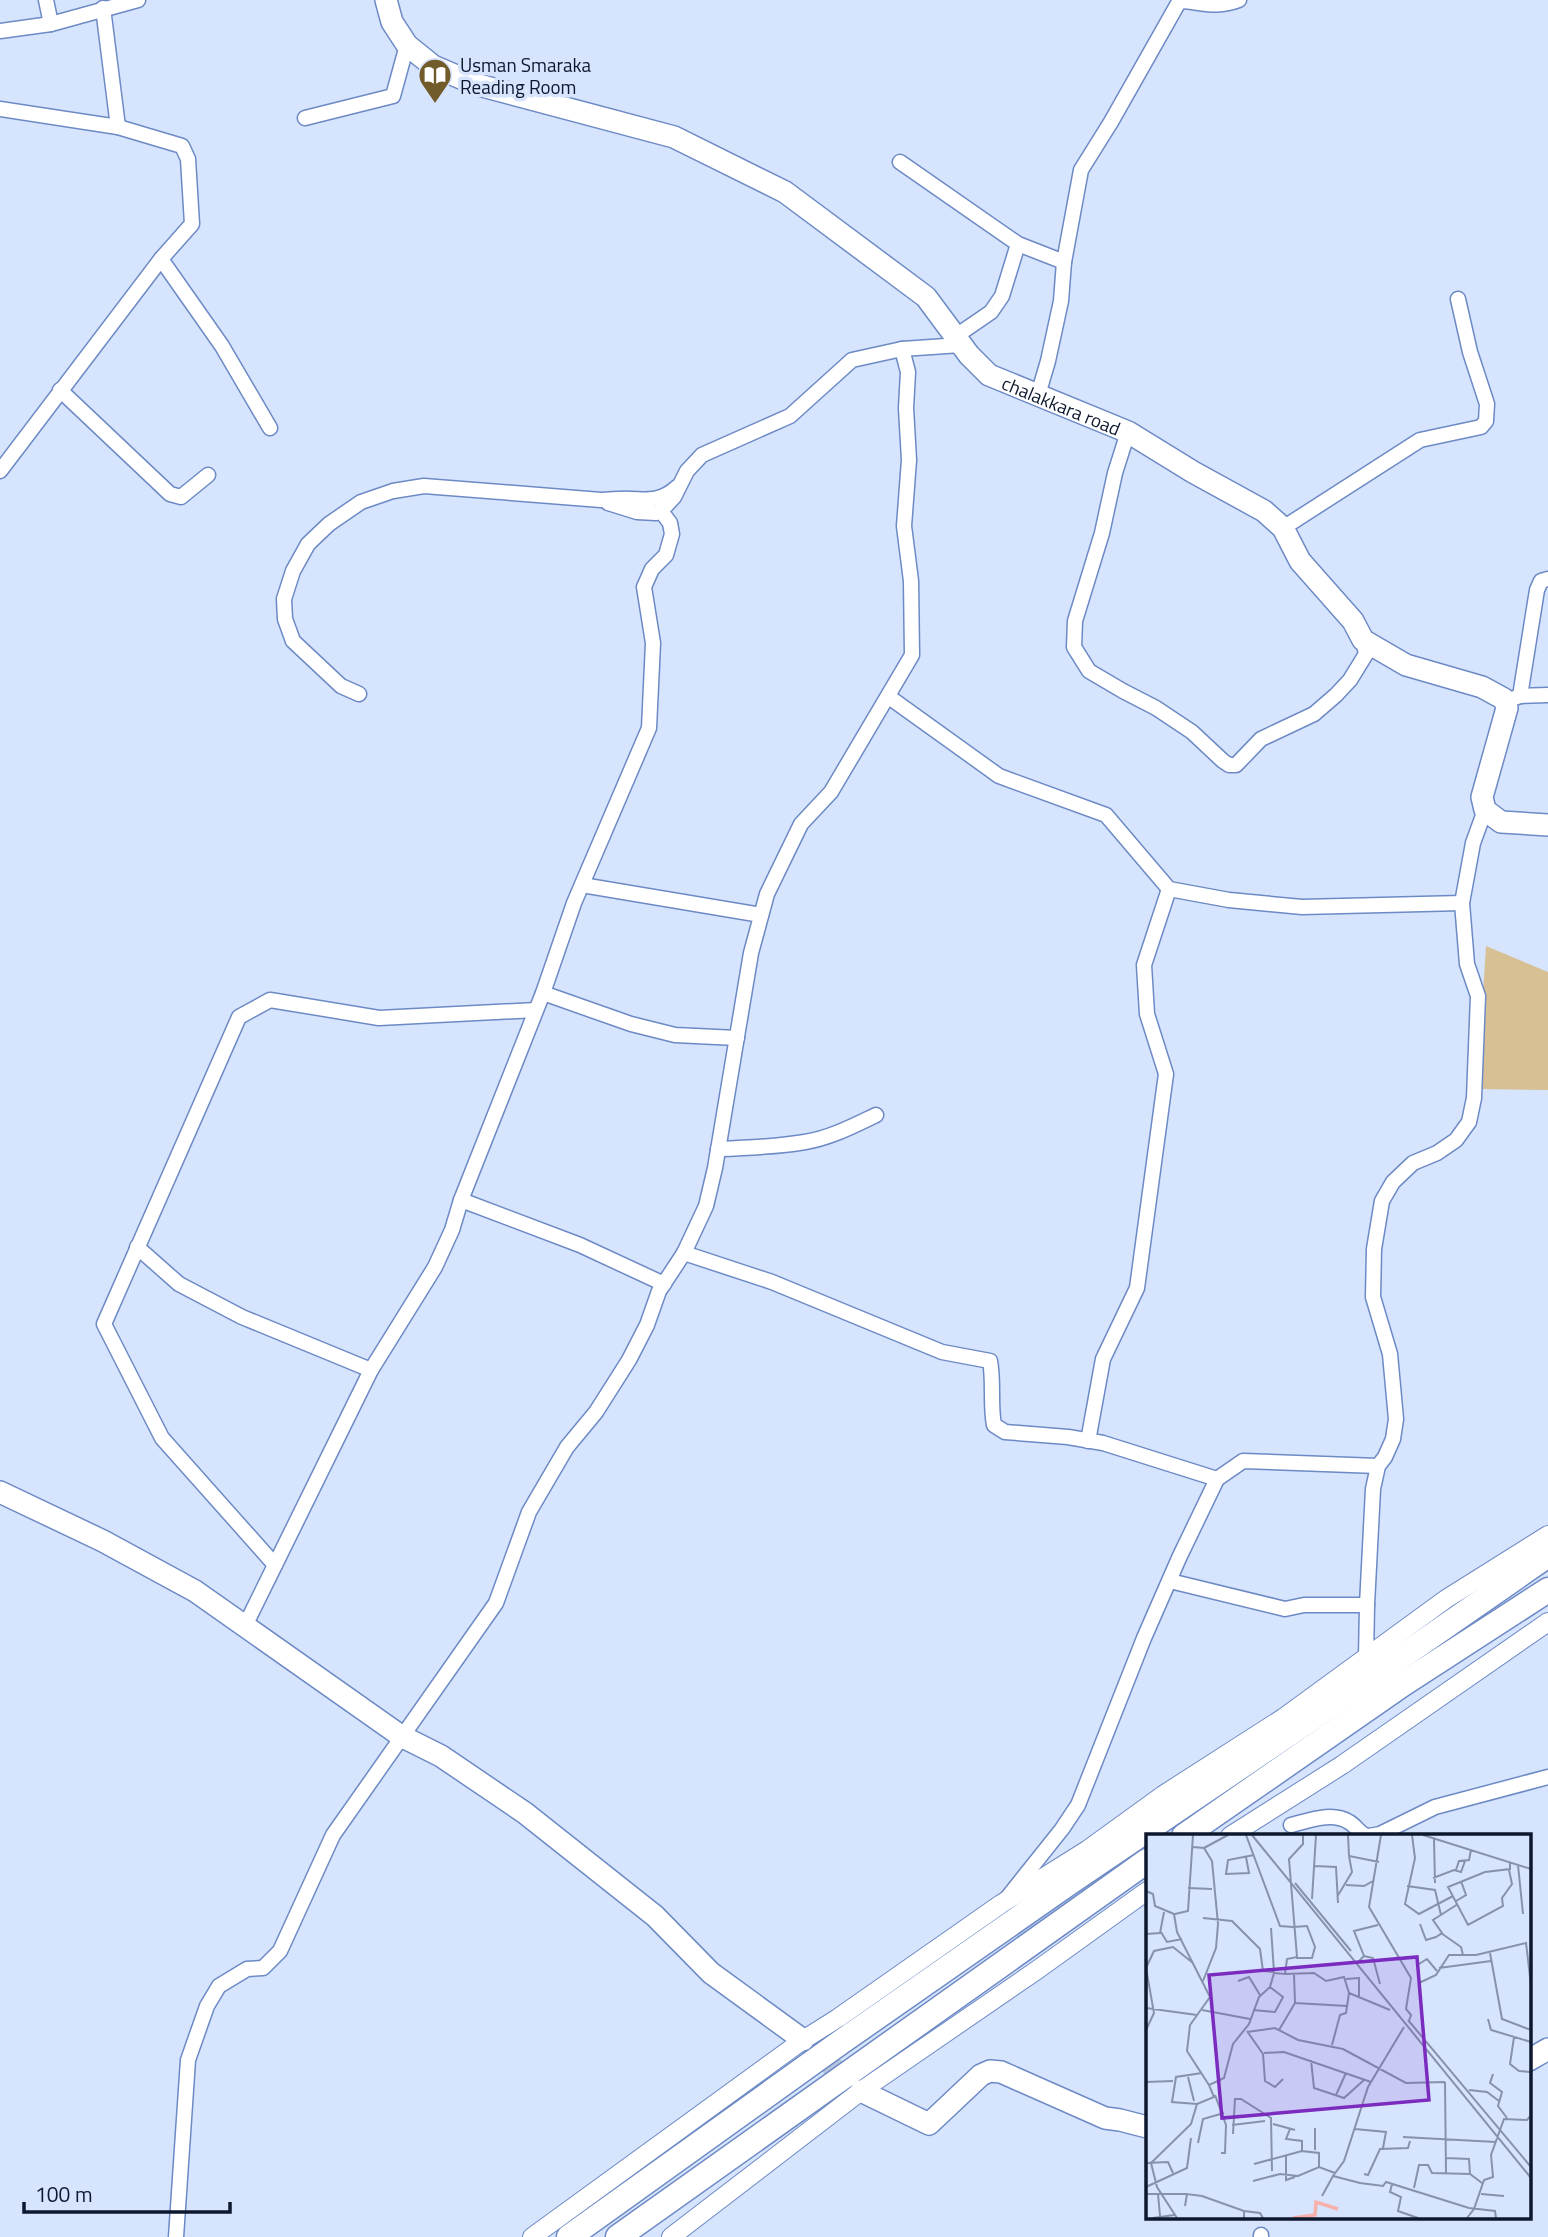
<svg xmlns="http://www.w3.org/2000/svg" width="1548" height="2237" font-family="'Titillium Web',sans-serif">
  <rect width="100%" height="100%" fill="#d6e4fe"/>
  <!-- green -->
  <path fill="#d7c093" d="M1486,946l62,26v118l-71,-1z"/>
  <g fill="none" stroke-linecap="round" stroke-linejoin="round">
    <!-- secondary-tunnel -->
    <path stroke="#b8c5df" stroke-width="21" stroke-dasharray="21 10" stroke-linecap="butt" d="M803,2040l53,48"/>
    <defs>
      <g id="minor">
        <path d="M46,0l5,24"/>
        <path d="M1180,1c24,1 34,8 59,-1"/>
        <path d="M103,8l15,119"/>
        <path d="M0,31l51,-7 87,-24"/>
        <path d="M0,109l118,18 64,19 6,13 4,65 -31,35 -161,212"/>
        <path d="M305,118l88,-22 14,-51"/>
        <path d="M900,162l118,82 46,18"/>
        <path d="M161,259l61,87 48,82"/>
        <path d="M956,336l35,-24 11,-16 16,-52"/>
        <path d="M60,390l110,104 11,3 27,-22"/>
        <path d="M1038,395l10,-34 13,-60 3,-39 17,-92 30,-48 69,-122"/>
        <path d="M1128,432l-13,41 -13,60 -27,88 -1,26 15,24 34,20 33,17 36,24 31,29 6,4h7l25,-26 53,-25 22,-19 14,-15 16,-26 -3,-14"/>
        <path d="M608,503l29,9 19,1 5,-2 13,-14 13,-26 15,-16 88,-39 62,-56 50,-11 59,-4"/>
        <path d="M1283,528l137,-88 61,-13 5,-6 1,-17 -17,-52 -12,-53"/>
        <path d="M359,694l-18,-8 -48,-45 -8,-22 -1,-20 9,-28 15,-27 21,-20 32,-22 32,-11 31,-5 177,14c10,0 20,-2 29,-1 19,1 32,2 47,-12"/>
        <path d="M1520,696l17,-106 4,-9 7,-2"/>
        <path d="M889,697l110,79 107,39 63,74 60,11 73,7 160,-4"/>
        <path d="M1512,699l8,-3 28,-1"/>
        <path d="M582,885l179,30"/>
        <path d="M543,993l88,31 44,11 62,3"/>
        <path d="M718,1149c29,-1 58,-2 87,-7 25,-4 48,-16 71,-27"/>
        <path d="M461,1200l119,45 84,39"/>
        <path d="M137,1247l42,37 63,33 129,53"/>
        <path d="M684,1253l88,29 170,70 48,9c4,21 0,44 4,64l11,7 63,5 35,6 114,36"/>
        <path d="M1088,1441l15,-82 34,-71 29,-214 -19,-60 -3,-49 25,-76"/>
        <path d="M275,1565l-113,-127 -58,-114 135,-307 31,-17 109,18 157,-8"/>
        <path d="M1170,1581l115,28 19,-4h63l6,-116 5,-23"/>
        <path d="M245,1626l126,-256 64,-103 17,-37 9,-30 82,-207 31,-90 75,-175 4,-85 -9,-56 8,-18 14,-14 6,-21 -2,-11 -9,-12"/>
        <path d="M1366,1658l1,-53"/>
        <path d="M1291,1825c17,-4 41,-14 58,-3 7,4 10,11 18,14"/>
        <path d="M1369,1836l11,-2 55,-27 113,-30"/>
        <path d="M1007,1898l55,-69 16,-24 66,-167 35,-80 38,-79 26,-18 135,5 7,-9 8,-18 3,-20 -6,-65 -17,-57 1,-48 8,-48 11,-19 20,-19 24,-10 19,-13 13,-18 5,-24 4,-102 -11,-32 -5,-61 11,-60 12,-33"/>
        <path d="M1261,2235v2"/>
        <path d="M176,2237l12,-177 19,-54 12,-20 28,-17 16,-1 17,-17 53,-116 163,-232 33,-91 38,-65 29,-35 33,-52 18,-35 12,-34 25,-38 22,-47 9,-38 36,-215 16,-59 34,-70 30,-32 81,-137 -1,-74 -7,-55 5,-66 -3,-52 2,-36 -6,-23"/>
      </g>
      <g id="tertiary">
        <path d="M1230,1836l112,-71 206,-143"/>
        <path d="M532,2237l271,-197 35,-22 163,-114 86,-54 76,-55 120,-77 163,-119 102,-64"/>
        <path d="M671,2237l190,-146 176,-121 110,-79"/>
      </g>
      <g id="secondary">
        <path id="s1" d="M386,0l6,22 15,23 26,21 42,18 199,53 111,55 141,105 43,58 20,20 139,57 65,40 71,39 19,17 17,33 53,60 10,19 43,25 76,22 22,12 3,9 -25,89 3,13 16,12 47,3"/>
        <path d="M0,1492l103,49 92,50 206,145 40,20 84,57 130,103 56,57 92,67"/>
        <path d="M1529,2060l19,-11"/>
        <path d="M861,2091l68,33 52,-49 9,-4 11,1 104,46 15,2 27,7"/>
      </g>
      <g id="trunk">
        <path d="M1184,1836l219,-152 145,-94"/>
        <path d="M569,2237l272,-195 228,-159 286,-194 193,-134"/>
        <path d="M618,2237l529,-376"/>
      </g>
    </defs>
    <!-- minor casing -->
    <use href="#minor" stroke="#6d8ac5" stroke-width="17"/>
    <!-- tertiary casing -->
    <use href="#tertiary" stroke="#6d8ac5" stroke-width="20"/>
    <!-- secondary casing -->
    <use href="#secondary" stroke="#6d8ac5" stroke-width="24"/>
    <!-- trunk casing -->
    <use href="#trunk" stroke="#6d8ac5" stroke-width="27"/>
    <!-- minor -->
    <use href="#minor" stroke="#fff" stroke-width="14"/>
    <!-- tertiary -->
    <use href="#tertiary" stroke="#fff" stroke-width="18"/>
    <!-- secondary -->
    <use href="#secondary" stroke="#fff" stroke-width="21"/>
    <!-- trunk -->
    <use href="#trunk" stroke="#fff" stroke-width="24"/>
  </g>
  <!-- icons -->
  <defs>
    <symbol id="library-pin" viewBox="-11 -11 22 30"><path d="M0 17L-7.5 6A9.5 9.5 0 1 1 7.5 6Z" fill="#725b2b" stroke="#d6e4fe"/><path d="M-6-4Q-3-5.5-.7-3.5V5Q-3 3-6 4ZM6-4Q3-5.5 .7-3.5V5Q3 3 6 4Z" fill="#fff"/></symbol>
  </defs>
  <g fill-rule="evenodd">
    <use href="#library-pin" x="416" y="56" width="38" height="52"/>
  </g>
  <g text-anchor="middle" dominant-baseline="central" stroke-width="7" stroke-linejoin="round" paint-order="stroke">
    <!-- poi labels -->
    <g font-size="19" fill="#0d182e" stroke="#d6e4fe" text-anchor="start">
      <text x="460" y="64">Usman Smaraka<tspan x="460" dy="22">Reading Room</tspan></text>
    </g>
    <!-- street labels -->
    <g font-size="19" fill="#0d182e" stroke="#d6e4fe">
      <text stroke="none"><textPath href="#s1" startOffset="814">chalakkara road</textPath></text>
    </g>
  </g>
  <!-- overview -->
  <g transform="translate(1146 1834)">
    <rect width="385" height="385" fill="#d6e4fe"/>
    <path fill="none" stroke="#f8b0aa" stroke-width="3.5" d="M147,384l22,-3 1,-13 22,7"/>
    <path fill="none" stroke="#8692ab" stroke-width="2" d="M100,1l34,91 13,1M106,1l279,343M202,1l1,21 30,6M235,1l-12,72 42,71 -5,31 5,6 -2,6M266,1l3,23 -10,46 14,10 34,-18M277,1l108,34M288,5l1,44M47,13l11,1 8,13 6,63 -2,24 -13,33M58,14l24,-13M100,23l3,16 -23,1 2,-14 26,-5M372,31l5,49M169,32l21,1 2,36M310,36l3,-9 10,-1 2,-10M363,36l3,14 -10,14 1,8 -35,19 -20,-38 37,-15 25,-3v-6M287,44l21,-8 7,2 4,-11M0,46v-45M149,49l56,68M200,51l18,1 9,-5M261,52l28,4 6,25M42,54l24,1M0,57l7,3 2,12 19,8 3,18 33,65 -20,28 -3,26 22,34M191,63l15,-25 -3,-16M166,65l4,-64M310,67l10,-6 -5,-14M29,80l13,-3 5,-76M57,84l29,3 28,28 3,22 11,1M274,90l6,16 10,-3 6,-4 -9,-13 25,-16M147,93l14,-1 8,21 -3,11h-16M125,94l3,44M15,98l6,10 15,-3M295,99l20,14 2,8M0,100l14,-1 4,-21M344,119l12,66 29,11M218,122l9,2 7,26M213,127l5,-5 -10,-25 24,-6M273,130l8,-5 10,12M293,134l52,-7M139,140l29,-1 12,8 18,-4 5,16 41,17M200,145l13,-1v19M92,147l11,-4 11,18M273,149l17,-8 13,-20h27l50,-12 5,42M149,169l52,3M0,174l51,7M56,176l48,9M107,176l22,2 8,-15 -13,-10M342,185l3,11 40,12M262,186l123,147M0,196l8,-17 -8,-45 8,-17 19,-4 20,16M133,196l16,-27 -1,-28M101,197l16,23 2,27 10,6 8,-8M101,198l28,-4 23,12 45,9 63,34 39,-1M368,203l-4,27 9,7 12,1M186,211l8,-30 6,-2 3,-20M118,219l20,-1 87,30M165,226l3,28 30,10 20,-18M347,240l-3,9 12,9 -4,14 9,12M42,243l6,24M0,248l27,-1M299,248l1,91M323,256l18,2 12,9M69,261l11,30 -1,28h-4M190,261l10,-22M25,268l26,2M26,268l4,-25 26,-4M127,290l22,6M86,291l33,-4M144,295l-4,10 16,2v10l17,2v14M209,295l31,3 -3,16M87,300l2,-35h6l30,19 1,53M257,303l93,5M52,309l5,-24 21,-6M169,316v-22M140,322v24l9,-3M300,324l23,1 1,15M0,329l22,-1 5,11M108,330l48,-13M218,340l4,1 12,-26 28,-1 2,-7M187,342l11,-15 24,-74 36,-60M107,347l27,-7 18,2 21,-9 16,6M246,350l-2,8 11,5 -3,14 20,7M0,353l41,-19 4,-30M268,354l5,-23h9l4,8 38,1 12,9M0,360h41M12,360l2,22M335,360l23,2M176,362l11,-20 27,7 23,3 3,-4 83,26 26,3 1,7M39,372l2,-12 15,2 42,15v7M98,377l16,2 3,5M7,384l21,-3M31,384l-20,-31 -6,-24 40,-39 6,-20 17,-7 -5,-12 15,-7 9,-34 16,-20 10,-27 11,-10 4,-14 11,1 2,-15 10,-2 -8,-98 14,-15v-9M321,384l7,-9 10,-29 9,-3 -2,-22 13,-36 23,1 4,-5"/>
    <path fill="#7b2cbf" fill-opacity="0.15" stroke="#7b2cbf" stroke-width="3.5" d="M271,123l12,143 -207,18 -13,-143z"/>
    <rect width="385" height="385" fill="none" stroke="#0d182e" stroke-width="3.5"/>
  </g>
  <!-- scale -->
  <path d="M24 2202v10h206v-10" fill="none" stroke="#0d182e" stroke-width="3.5"/>
  <text x="35" y="2202" font-size="21" fill="#0d182e" stroke="#d6e4fe" stroke-width="5" paint-order="stroke">100 m</text>
</svg>
